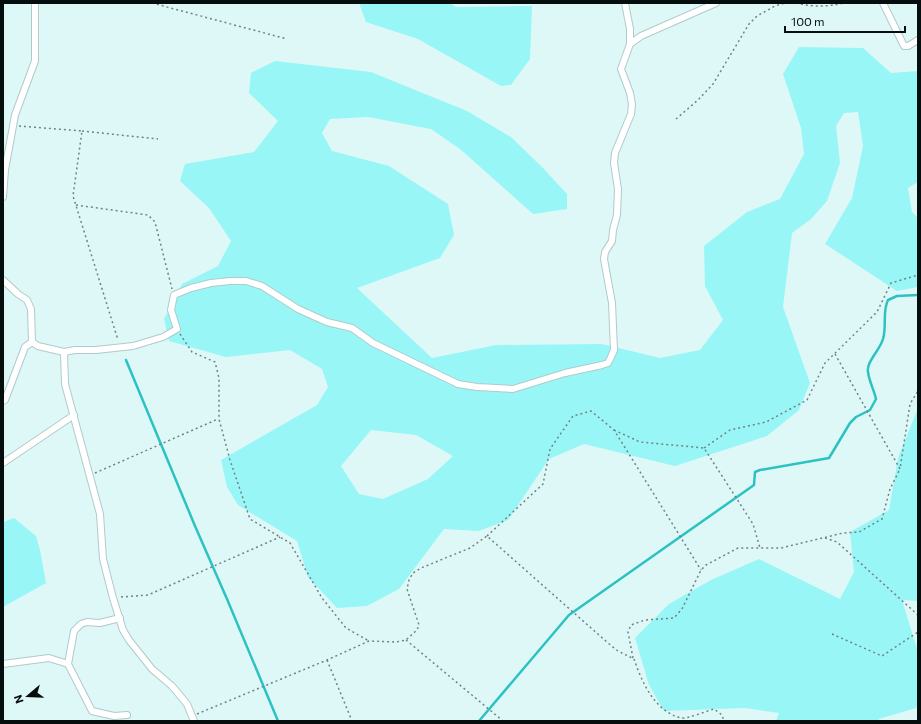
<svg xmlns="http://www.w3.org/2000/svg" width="921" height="724" font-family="Commissioner,sans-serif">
  <rect width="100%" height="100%" fill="#def8f8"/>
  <!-- green -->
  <g fill="#99f6f6" fill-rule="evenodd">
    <path d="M359,3h91l6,4 76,-1 -2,53 -19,26 -10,1 -83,-47 -52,-17z"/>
    <path d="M799,47l64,1 28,25 27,-2v111l-10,6 4,24 6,6v69l-21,4 -72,-47 27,-46 11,-52 -5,-34 -14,1 -8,13 4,37 -13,38 -16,18 -19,14 -9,74 27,76 -11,27 -32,26 -92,30 -91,-22 -35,15 -41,61 -29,11 -35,-2 -45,60 -32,17 -30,2 -29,-31 -11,-36 -59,-36 -11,-18 -6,-27 96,-55 11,-18 -6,-18 -32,-19 -64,7 -57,-16 -5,-22 18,-35 36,-18 13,-25 -22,-33 -29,-27 5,-17 69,-12 24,-31 -29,-28 2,-20 24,-12 96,11 96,39 44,26 32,31 24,26v15l-34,5 -73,-65 -29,-20 -63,-12 -38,2 -8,14 10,18 57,15 59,38 6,31 -14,23 -83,30 75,70 64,-13 106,-1 58,14 40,-8 23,-30 -18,-34 -1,-40 43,-34 33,-13 24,-45 -3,-26 -18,-54zM371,430l45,5 37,21 -25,23 -45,20 -24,-5 -18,-28z"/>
    <path d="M918,408v193l-16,-1 16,52v52l-2,4 -37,11v2h-103l3,-8 -35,-5 -80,3 -15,-26 -14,-47 34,-34 42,-24 48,-21 81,40 14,-27 -4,-40 39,-22 9,-52z"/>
    <path d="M14,518l22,18 4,14 6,33 -43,24v-85z"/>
  </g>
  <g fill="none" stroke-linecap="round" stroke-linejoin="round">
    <!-- stream -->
    <g stroke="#2cc2c2" stroke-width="2.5">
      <path d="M126,360l69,166 32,73 51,122"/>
      <path d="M479,721l90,-106 185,-130 1,-13 5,-2 69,-12 21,-35 6,-6 14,-7 6,-11c-2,-9 -7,-18 -8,-27 -2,-10 12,-22 15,-33 4,-13 -1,-27 5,-39l9,-4 21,-1"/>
    </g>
    <defs>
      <g id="street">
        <path d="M625,3l5,26v15"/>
        <path d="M883,3l21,43h4l10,-6"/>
        <path d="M3,197l2,-27 10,-55 20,-54v-58"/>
        <path d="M3,280l15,14 9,6 4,9 1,33"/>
        <path d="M32,342l6,4 26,6 11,-2h21l37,-4 30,-9 14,-8 -6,-19 3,-15 17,-7 20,-5 19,-2h16l16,5 36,23 29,13 25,6 21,15 85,41 19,3 36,2 52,-16 37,-8 6,-2 3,-6 3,-7 -2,-47 -8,-44 1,-7 7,-11 1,-11 4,-15 1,-26 -4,-26 1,-10 16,-39 1,-10 -2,-11 -9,-24 9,-25 11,-8 75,-33"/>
        <path d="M64,352l1,32 35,130 3,45 10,39 10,32 6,10 23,29 20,17 15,18 7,17"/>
        <path d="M3,401l2,-1 20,-53 7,-5"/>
        <path d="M3,463l71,-48"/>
        <path d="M3,664l46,-6 19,6 6,-33 7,-7 6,-2 13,1 20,-5"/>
        <path d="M68,664l24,47 22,5 13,-1"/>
      </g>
    </defs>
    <!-- street casing -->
    <use href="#street" stroke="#b1caca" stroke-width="8"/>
    <!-- path -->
    <g stroke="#718282" stroke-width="1.5" stroke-dasharray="2 3" stroke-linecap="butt">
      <path d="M152,3l135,36"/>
      <path d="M796,3c16,4 31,4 48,0"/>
      <path d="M676,119l22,-19 15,-16 36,-60 8,-8 18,-10 10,-3"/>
      <path d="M19,126l63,5 -9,65 45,144"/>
      <path d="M82,131l76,8"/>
      <path d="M76,205l72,10 7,7 17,67"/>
      <path d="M180,334l12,18 23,10 4,16v41l11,41 20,59 40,24 32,55 24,30 23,13"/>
      <path d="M835,354l65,115 10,-65 8,-13"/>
      <path d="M614,430l26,12 64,6 49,76 7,24"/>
      <path d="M704,448l26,-18 36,-8 41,-22 18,-37 52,-51 14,-29 27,-8"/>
      <path d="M95,473l123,-54"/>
      <path d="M487,536l56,-52 7,-35 23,-33 18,-5 23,19 87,140"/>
      <path d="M825,538l12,4 81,73"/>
      <path d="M121,597l27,-2 132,-58"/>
      <path d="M832,634l50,22 36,-24"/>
      <path d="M406,640l97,81"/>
      <path d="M633,658l-5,-26 3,-7 14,-5 29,-2 8,-9 19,-39 5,-5 32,-17h43l62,-15 16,-1 23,-13 8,-30 10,-20"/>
      <path d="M327,660l25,61"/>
      <path d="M197,714l130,-54 42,-19 27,1 10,-2 11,-10 2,-5 -12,-36 2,-9 4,-7 8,-5 49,-20 17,-12 121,107 10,8 16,8c8,23 20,52 47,59 7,1 25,-7 33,-9l8,6 2,6"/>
    </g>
    <!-- street -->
    <use href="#street" stroke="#fff" stroke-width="6"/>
  </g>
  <!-- border -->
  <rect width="921" height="724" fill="none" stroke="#050d0d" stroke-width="8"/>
  <!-- north arrow -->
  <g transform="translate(28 696) rotate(251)" stroke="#def8f8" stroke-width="3" paint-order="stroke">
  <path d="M0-3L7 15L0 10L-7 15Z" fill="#050d0d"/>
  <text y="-6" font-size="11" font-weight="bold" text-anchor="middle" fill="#050d0d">N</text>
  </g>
  <!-- scale -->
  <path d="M785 26v6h120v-6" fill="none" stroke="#050d0d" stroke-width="2"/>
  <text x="791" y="26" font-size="12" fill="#050d0d" stroke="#def8f8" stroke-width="3" paint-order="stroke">100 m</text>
</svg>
